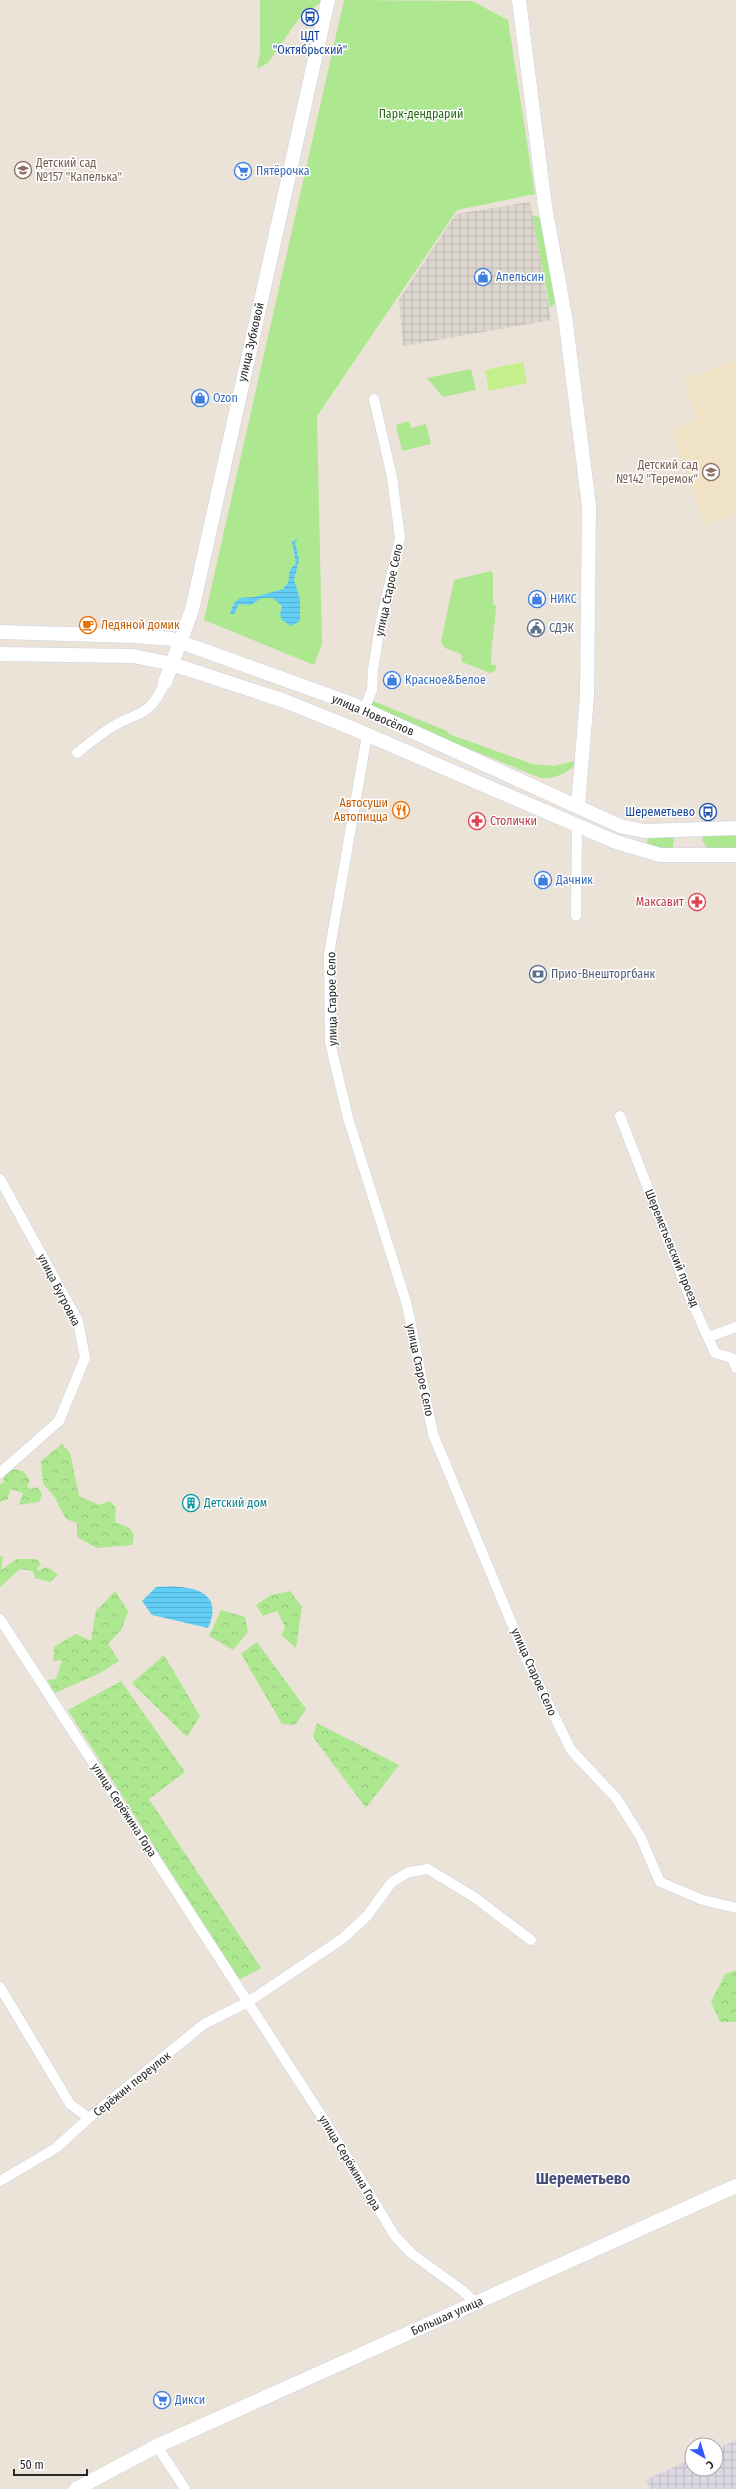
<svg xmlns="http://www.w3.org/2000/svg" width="736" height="2489" viewBox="0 0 736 2489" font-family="'Fira Sans Condensed',sans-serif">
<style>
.industrial{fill:url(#industrial-grid)}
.education{fill:#efe2c5}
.green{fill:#ade790}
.forest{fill:url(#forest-crowns)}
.pitch{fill:#c4ef8a}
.plaza{fill:url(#plaza-grid)}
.water{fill:url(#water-rules)}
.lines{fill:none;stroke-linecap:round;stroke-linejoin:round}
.street-casing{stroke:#cdd1e2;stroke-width:11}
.secondary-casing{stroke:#cdd1e2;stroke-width:15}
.street{stroke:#fff;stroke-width:10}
.secondary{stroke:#fff;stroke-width:14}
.labels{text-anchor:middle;stroke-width:3;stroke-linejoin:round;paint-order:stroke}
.transit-label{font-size:12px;fill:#164399;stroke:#fff}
.park-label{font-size:12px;fill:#256814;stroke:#fff}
.education-label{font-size:12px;fill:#785e54;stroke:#fff;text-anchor:start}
.shop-label{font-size:12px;fill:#366cbe;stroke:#fff;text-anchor:start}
.street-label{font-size:12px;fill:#282828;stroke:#fff}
.food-label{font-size:12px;fill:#c56008;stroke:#fff;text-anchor:start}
.service-label{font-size:12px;fill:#4e5e75;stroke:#fff;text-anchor:start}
.health-label{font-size:12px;fill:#be3a42;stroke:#fff;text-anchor:start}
.culture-label{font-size:12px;fill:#0d838f;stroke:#fff;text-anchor:start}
.district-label{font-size:16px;font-weight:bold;fill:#464f7b;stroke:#fff}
</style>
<defs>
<pattern id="industrial-grid" width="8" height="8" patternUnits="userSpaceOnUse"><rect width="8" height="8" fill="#dcd9e3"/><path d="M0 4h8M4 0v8" fill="none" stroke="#bdbac3"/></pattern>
<pattern id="forest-crowns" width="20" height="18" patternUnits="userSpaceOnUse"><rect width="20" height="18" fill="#ade790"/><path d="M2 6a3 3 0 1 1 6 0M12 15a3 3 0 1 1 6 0" fill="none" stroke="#95c67c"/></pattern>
<pattern id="plaza-grid" width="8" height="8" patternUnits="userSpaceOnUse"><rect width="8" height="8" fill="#dcd6cf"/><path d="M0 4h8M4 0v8" fill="none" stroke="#bdb8b2"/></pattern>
<pattern id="water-rules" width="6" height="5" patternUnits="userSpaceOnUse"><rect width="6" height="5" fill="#62cef6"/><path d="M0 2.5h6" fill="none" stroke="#55b1d3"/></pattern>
</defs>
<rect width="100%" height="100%" fill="#ece3d8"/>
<polygon class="industrial" points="736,2440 736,2489 651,2489 645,2480 692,2459 692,2469 716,2469 716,2449"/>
<polygon class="education" points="736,361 736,514 705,525 671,429 698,420 683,380"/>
<g class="green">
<polygon points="260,0 321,0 320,3 300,17 268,63 257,69 260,52"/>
<polygon points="344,0 472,1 508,20 535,194 457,210 317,416 322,644 314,665 204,620"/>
<polygon points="532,215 541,218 556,302 550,308"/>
<polygon points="471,369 476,390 443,397 427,378"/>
<polygon points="409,421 411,428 426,424 431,444 402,451 396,425"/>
<path d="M491,571L493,574V604L496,606C495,627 491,644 491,665H497L495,671L490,673L462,662L461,654L445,648L441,642L454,580Z"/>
<path d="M373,701L447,731L449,734L532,764L555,766L581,759C572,770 556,780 541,778L373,710L371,702Z"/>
<polygon points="704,834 736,834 736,848 707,848 702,840"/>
<polygon points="674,835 673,848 653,848 647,844 648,838"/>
</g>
<g class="forest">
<polygon points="62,1444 70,1453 79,1496 99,1505 110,1501 116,1508 115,1522 130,1528 134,1535 132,1545 97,1548 77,1537 77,1523 66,1519 54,1496 43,1484 41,1461"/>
<polygon points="12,1469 23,1471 30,1480 27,1487 31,1489 38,1487 42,1494 39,1502 19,1505 23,1493 10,1489 8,1499 0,1502 0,1484 3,1483 4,1476"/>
<polygon points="0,1556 3,1557 1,1570 17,1559 36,1559 41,1564 37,1568 38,1571 45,1567 51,1569 58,1575 50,1582 35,1578 33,1571 20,1569 0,1587"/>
<polygon points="115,1591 128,1611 122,1629 108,1644 119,1661 100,1673 55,1693 47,1680 56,1679 62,1660 53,1661 54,1647 76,1634 91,1641 96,1611"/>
<polygon points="290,1591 302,1607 296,1648 281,1635 285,1627 277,1611 263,1616 256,1605 271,1595"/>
<polygon points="221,1610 245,1617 248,1632 233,1650 209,1636"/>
<polygon points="257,1642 306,1709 295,1725 282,1724 241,1654"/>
<polygon points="164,1655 200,1716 187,1737 132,1683"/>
<polygon points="121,1681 185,1772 149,1799 261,1968 239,1980 68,1710"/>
<polygon points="317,1723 399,1765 366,1808 313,1737"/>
<polygon points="736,1970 736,2022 720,2022 711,2002 725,1974"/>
</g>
<polygon class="pitch" points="523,362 527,383 489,391 485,370"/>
<polygon class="plaza" points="530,202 551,320 403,346 399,300 456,214"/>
<g class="water">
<polygon points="299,537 295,542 299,560 294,580 300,599 300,621 291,626 282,620 280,615 282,606 273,598 261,598 251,605 239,604 234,614 230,614 234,603 240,598 255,597 283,589 288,583 290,570 296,563 292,542"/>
<path d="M156,1587C186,1585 226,1588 208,1628L152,1615L142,1601Z"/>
</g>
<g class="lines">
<g class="street-casing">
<g id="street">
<polyline points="364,710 372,690 373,670 380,625 400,538 392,477 374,399"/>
<polyline points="367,735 329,954 330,1042 348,1118 407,1305 433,1434 529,1665 571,1750 617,1799 640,1836 660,1882 703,1900 736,1908"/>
<path d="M77,753C87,745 97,737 107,730C135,711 150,719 165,682"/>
<polyline points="576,916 577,826"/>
<polyline points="620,1116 691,1300 715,1353 732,1358 736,1368"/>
<polyline points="0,1179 78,1321 85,1358 59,1421 0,1473"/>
<polyline points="709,1337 736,1327"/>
<polyline points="0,1619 328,2126 395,2236 411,2253 463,2291 476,2303"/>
<polyline points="0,1987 70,2104 89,2118 204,2024 248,2002 342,1939 367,1916 392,1882 409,1872 428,1869 474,1897 531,1940"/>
<polyline points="0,2181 56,2148 89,2118"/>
<polyline points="157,2446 185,2489"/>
</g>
</g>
<g class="secondary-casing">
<g id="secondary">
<polyline points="519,0 545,206 565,316 589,506 587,696 578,806"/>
<polyline points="0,632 134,636 172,639 350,703 620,826 644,831 736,828"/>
<polyline points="0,654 133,656 172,664 285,701 354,729 616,842 660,855 736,855"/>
<polyline points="165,682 192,610 328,0"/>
<polyline points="76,2489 157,2446 736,2186"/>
</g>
</g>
<use href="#street" class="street"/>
<use href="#secondary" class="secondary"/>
</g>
<defs>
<g id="bus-ring" transform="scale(0.9)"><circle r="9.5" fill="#fff" stroke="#1a4fb4" stroke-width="1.5"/><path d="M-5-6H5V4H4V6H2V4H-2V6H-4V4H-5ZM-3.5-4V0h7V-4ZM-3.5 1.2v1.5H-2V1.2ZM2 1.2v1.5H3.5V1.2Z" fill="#1a4fb4"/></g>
<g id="school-ring" transform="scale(0.9)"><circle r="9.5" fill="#fff" stroke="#8d6e63" stroke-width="1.5"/><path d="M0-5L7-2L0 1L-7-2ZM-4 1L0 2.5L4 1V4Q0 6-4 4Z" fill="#8d6e63"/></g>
<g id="supermarket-ring" transform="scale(0.9)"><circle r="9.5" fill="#fff" stroke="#3f7fe0" stroke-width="1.5"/><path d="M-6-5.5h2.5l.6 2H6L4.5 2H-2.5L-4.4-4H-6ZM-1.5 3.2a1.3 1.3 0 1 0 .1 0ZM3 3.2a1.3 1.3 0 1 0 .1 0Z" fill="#3f7fe0"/></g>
<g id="shop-ring" transform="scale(0.9)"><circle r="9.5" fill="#fff" stroke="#3f7fe0" stroke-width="1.5"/><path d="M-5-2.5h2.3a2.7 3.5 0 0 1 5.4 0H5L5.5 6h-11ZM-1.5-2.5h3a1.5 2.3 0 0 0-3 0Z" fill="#3f7fe0"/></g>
<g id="cafe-ring" transform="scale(0.9)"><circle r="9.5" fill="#fff" stroke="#e8710a" stroke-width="1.5"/><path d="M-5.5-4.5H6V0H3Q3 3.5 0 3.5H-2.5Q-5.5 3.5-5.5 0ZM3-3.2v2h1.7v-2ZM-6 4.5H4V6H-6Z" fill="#e8710a"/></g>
<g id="civic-ring" transform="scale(0.9)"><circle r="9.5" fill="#fff" stroke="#5c6f8a" stroke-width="1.5"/><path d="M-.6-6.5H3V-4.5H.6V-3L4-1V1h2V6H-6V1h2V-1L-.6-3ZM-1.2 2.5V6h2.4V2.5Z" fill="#5c6f8a"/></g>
<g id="restaurant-ring" transform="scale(0.9)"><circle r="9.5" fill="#fff" stroke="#e8710a" stroke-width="1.5"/><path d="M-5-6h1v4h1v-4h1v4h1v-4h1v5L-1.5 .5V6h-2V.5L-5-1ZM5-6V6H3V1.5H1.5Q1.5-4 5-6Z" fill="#e8710a"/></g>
<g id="pharmacy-ring" transform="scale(0.9)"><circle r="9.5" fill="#fff" stroke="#e0444e" stroke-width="1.5"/><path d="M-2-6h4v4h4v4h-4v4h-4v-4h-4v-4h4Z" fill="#e0444e"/></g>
<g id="bank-ring" transform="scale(0.9)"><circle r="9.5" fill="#fff" stroke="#5c6f8a" stroke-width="1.5"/><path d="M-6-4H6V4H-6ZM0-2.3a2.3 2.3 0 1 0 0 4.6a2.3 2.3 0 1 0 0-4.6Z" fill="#5c6f8a"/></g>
<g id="building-ring" transform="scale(0.9)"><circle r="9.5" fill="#fff" stroke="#0f9aa8" stroke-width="1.5"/><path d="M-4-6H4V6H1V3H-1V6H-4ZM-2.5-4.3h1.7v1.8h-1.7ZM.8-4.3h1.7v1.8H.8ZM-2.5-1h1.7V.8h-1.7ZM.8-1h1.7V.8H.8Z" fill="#0f9aa8"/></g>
</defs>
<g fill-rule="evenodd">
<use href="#bus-ring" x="310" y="17"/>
<use href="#school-ring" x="23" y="170"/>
<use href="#supermarket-ring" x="243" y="171"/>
<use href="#shop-ring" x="483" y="277"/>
<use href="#shop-ring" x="200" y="398"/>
<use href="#school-ring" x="711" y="472"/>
<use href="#shop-ring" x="537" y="599"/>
<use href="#cafe-ring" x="88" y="625"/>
<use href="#civic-ring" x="536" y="628"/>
<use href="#shop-ring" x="392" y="680"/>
<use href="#restaurant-ring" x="401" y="810"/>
<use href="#bus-ring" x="708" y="812"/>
<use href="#pharmacy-ring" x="477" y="821"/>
<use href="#shop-ring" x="543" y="880"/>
<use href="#pharmacy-ring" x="697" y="902"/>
<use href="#bank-ring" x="538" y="974"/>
<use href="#building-ring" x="191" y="1503"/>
<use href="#supermarket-ring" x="162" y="2400"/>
</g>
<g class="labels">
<g class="transit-label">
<text x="310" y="40">ЦДТ<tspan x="310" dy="14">"Октябрьский"</tspan></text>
<text x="695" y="816" text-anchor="end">Шереметьево</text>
</g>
<g class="park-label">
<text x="421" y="118">Парк-дендрарий</text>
</g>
<g class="education-label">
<text x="36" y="167">Детский сад<tspan x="36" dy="14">№157 "Капелька"</tspan></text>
<text x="698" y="469" text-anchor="end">Детский сад<tspan x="698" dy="14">№142 "Теремок"</tspan></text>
</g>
<g class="shop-label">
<text x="256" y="175">Пятёрочка</text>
<text x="496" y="281">Апельсин</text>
<text x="213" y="402">Ozon</text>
<text x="550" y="603">НИКС</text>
<text x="405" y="684">Красное&amp;Белое</text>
<text x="556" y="884">Дачник</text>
<text x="175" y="2404">Дикси</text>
</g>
<g class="street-label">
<text transform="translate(251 342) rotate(-77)" y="4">улица Зубковой</text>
<text transform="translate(389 590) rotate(-78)" y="4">улица Старое Село</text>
<text transform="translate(373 715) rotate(23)" y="4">улица Новосёлов</text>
<text transform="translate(332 999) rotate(-91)" y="4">улица Старое Село</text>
<text transform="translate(672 1248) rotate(68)" y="4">Шереметьевский проезд</text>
<text transform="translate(59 1290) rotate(63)" y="4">улица Бугровка</text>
<text transform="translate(420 1370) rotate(78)" y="4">улица Старое Село</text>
<text transform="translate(534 1672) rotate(66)" y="4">улица Старое Село</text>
<text transform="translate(124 1810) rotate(57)" y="4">улица Серёжина Гора</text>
<text transform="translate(132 2084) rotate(-39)" y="4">Серёжин переулок</text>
<text transform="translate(350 2163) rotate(59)" y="4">улица Серёжина Гора</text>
<text transform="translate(447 2316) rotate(-24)" y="4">Большая улица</text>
</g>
<g class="food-label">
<text x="101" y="629">Ледяной домик</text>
<text x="388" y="807" text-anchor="end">Автосуши<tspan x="388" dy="14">Автопицца</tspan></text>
</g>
<g class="service-label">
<text x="549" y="632">СДЭК</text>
<text x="551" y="978">Прио-Внешторгбанк</text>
</g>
<g class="health-label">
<text x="490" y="825">Столички</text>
<text x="684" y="906" text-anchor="end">Максавит</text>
</g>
<g class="culture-label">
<text x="204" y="1507">Детский дом</text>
</g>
<g class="district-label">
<text x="583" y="2184">Шереметьево</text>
</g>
</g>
<g transform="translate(704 2457) rotate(142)"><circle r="19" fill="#ffffff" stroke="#a9a9a9"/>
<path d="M0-3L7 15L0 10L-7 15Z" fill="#3157ff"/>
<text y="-6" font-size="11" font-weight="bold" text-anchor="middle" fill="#282828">С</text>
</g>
<path d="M14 2469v6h73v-6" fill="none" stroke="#282828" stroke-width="2"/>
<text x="20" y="2469" font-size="12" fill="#282828" stroke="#ffffff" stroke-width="3" paint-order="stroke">50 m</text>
</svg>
